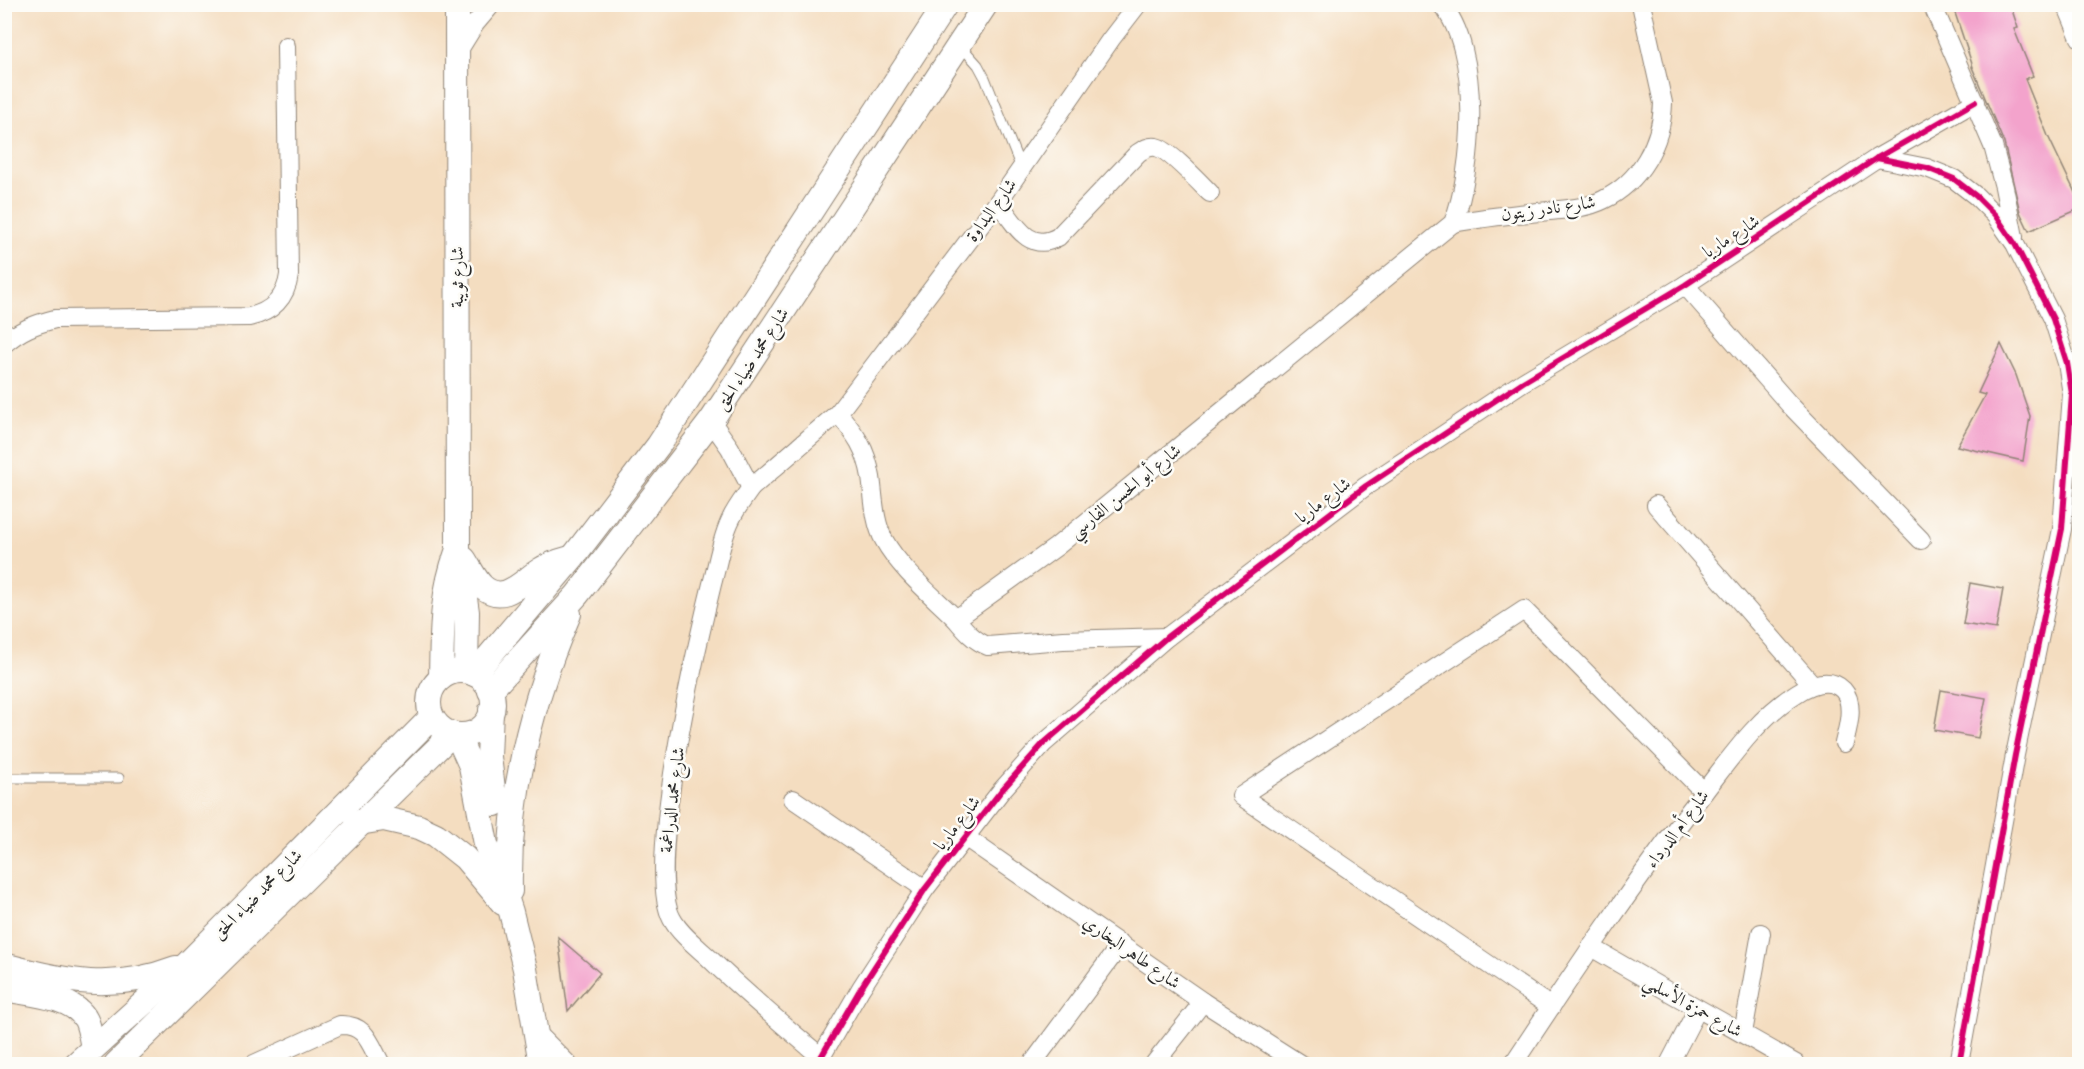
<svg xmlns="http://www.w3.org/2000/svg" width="2084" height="1069" viewBox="0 0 2084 1069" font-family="'IM FELL DW Pica',Amiri,serif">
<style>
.building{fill:#f3a3cc}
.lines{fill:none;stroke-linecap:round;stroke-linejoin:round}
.lane-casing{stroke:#908476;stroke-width:11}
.street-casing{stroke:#908476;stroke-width:20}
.secondary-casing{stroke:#908476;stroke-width:26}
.lane{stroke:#fff;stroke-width:9}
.street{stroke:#fff;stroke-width:18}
.secondary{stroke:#fff;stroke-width:24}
.cycleway-casing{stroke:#fdfcf7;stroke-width:10}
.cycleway{stroke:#d6006c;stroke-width:6}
.labels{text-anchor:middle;stroke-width:5;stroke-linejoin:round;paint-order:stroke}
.street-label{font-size:18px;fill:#2b2b2b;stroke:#fdfcf7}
</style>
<rect width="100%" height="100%" fill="#fdfcf7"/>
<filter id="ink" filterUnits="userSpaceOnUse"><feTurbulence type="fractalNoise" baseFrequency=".0167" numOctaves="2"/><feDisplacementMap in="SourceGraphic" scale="12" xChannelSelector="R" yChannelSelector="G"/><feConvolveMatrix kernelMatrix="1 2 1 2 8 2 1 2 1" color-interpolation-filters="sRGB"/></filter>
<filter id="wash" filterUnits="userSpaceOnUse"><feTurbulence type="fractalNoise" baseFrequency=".008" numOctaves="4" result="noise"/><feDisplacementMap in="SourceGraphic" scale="24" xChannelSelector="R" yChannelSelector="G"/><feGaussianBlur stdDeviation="1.35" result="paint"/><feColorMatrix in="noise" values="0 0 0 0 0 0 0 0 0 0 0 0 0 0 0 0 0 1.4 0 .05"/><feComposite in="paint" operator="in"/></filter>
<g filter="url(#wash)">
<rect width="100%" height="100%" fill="#f4ddc0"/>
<g id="blocks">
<g class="building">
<polygon points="1952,4 2010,4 2018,28 2014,29 2033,76 2025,79 2048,136 2079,201 2079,209 2029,231 2020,212 2004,143 1972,67 1973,67"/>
<polygon points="2001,344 2016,375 2030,416 2023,461 1957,446 1985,395 1978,393"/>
<polygon points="1970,583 2003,589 1996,629 1963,624"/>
<polygon points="1941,690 1986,698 1978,738 1934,730"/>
<polygon points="558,937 600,973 568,1011"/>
</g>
</g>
</g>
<g filter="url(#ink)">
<use href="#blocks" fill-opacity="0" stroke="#908476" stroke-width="1.5"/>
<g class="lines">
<g class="lane-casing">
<g id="lane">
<polyline points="961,46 978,65 985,78 1021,168"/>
<polyline points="4,326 16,334"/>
<polyline points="4,778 119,778"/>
</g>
</g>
<g class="street-casing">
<g id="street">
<polyline points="1932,4 1993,146 2004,187 2014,237"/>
<polyline points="2066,4 2080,38"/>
<polyline points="457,53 475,24 492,4"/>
<polyline points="1877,158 1927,168 1954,179 1976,196 1995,215 2015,244 2053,319 2067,363 2072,394 2062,529 2015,755 1959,1064"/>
<path d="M998,202C1014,222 1028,254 1058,237L1138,153C1144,149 1149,146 1156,147C1168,149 1200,183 1210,193"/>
<path d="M1453,223C1485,217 1517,214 1549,211C1567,209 1587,208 1603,200C1640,182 1662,143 1663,103L1641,4"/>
<polyline points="1685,285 1789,404 1921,540"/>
<path d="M4,344C20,330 35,324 55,319L249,317C272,312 286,298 289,275L286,46"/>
<polyline points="838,413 998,202 1111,39 1138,4"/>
<path d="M711,421L730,448L751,488L838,413C856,435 866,448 871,477C874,498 874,522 884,540C900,569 933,596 956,619L1056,547L1453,223C1474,170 1482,50 1441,4"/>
<path d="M751,488C744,498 736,508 731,519C721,539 718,563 712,584C697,645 644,869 672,919C680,934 696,946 709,958C745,993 783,1025 821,1057"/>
<polyline points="1656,505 1812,684"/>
<path d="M956,619C965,630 974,641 988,646L1063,640L1167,637"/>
<polyline points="793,799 925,889"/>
<polyline points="965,837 1203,1002 1300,1064"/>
<path d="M1591,947C1659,987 1728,1025 1796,1064"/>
<polyline points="1551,1007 1241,796 1524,610 1704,792"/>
<polyline points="537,1033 568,1064"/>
<polyline points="1743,1033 1761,933"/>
<path d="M254,1064L340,1025C366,1024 370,1044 381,1064"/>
<polyline points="817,1064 861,988 925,889 1001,791 1043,744 1167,637 1366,486 1523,382 1685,285 1877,158 1975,102"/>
<polyline points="1032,1064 1121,944"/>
<polyline points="1154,1064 1203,1002"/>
<path d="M1513,1064C1573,973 1634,882 1701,796C1729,760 1758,717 1797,693C1811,684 1830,677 1843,690C1855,703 1848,728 1844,743"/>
<polyline points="1669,1064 1697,1010"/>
</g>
</g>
<g class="secondary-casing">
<g id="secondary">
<polyline points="457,4 458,549 467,612 466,671"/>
<path d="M464,559C470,568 475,579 482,586C504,606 522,581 540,570C549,564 559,561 570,558"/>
<circle cx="461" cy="703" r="32"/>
<polyline points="474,674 573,557 658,446 946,4"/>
<path d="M441,678C442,631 441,596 457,552"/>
<polyline points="490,691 577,595 711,421 986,4"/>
<polyline points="491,710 489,757 495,804"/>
<polyline points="457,735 471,766 486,844 493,864 498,872 511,912 525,969 541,1064"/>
<polyline points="358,822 359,823 384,819 419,827 436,835 465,858 503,903"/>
<path d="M510,891C508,795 531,702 569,614"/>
<path d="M4,965C67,982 113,992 176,968"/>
<path d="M4,989C29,994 74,996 86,1020C90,1028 91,1039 93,1048"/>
<polyline points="76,1064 187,964 432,717"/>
<polyline points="116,1064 452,734"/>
</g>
</g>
<use href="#lane" class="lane"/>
<use href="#street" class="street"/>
<use href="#secondary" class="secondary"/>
<g class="cycleway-casing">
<g id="cycleway">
<polyline points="1877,158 1927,168 1954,179 1976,196 1995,215 2015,244 2053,319 2067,363 2072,394 2062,529 2015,755 1959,1064"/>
<polyline points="817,1064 861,988 925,889 1001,791 1043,744 1167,637 1366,486 1523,382 1685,285 1877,158 1975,102"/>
</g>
</g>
<use href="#cycleway" class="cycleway"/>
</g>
</g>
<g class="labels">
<g class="street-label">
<text transform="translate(1548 208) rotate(-8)" y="6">شارع نادر زيتون</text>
<text transform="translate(991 210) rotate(-54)" y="6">شارع البداوة</text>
<text transform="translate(1731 236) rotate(-33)" y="6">شارع ماريا</text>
<text transform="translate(457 277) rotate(-90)" y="6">شارع ثويبة</text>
<text transform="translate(752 359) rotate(-57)" y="6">شارع محمد ضياء الحق</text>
<text transform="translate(1125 491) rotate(-39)" y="6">شارع أبو الحسن الفارسي</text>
<text transform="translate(1323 500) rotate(-37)" y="6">شارع ماريا</text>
<text transform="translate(672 800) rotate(-83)" y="6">شارع محمد الدراغمة</text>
<text transform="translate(957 823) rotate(-52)" y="6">شارع ماريا</text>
<text transform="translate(1677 829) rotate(-53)" y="6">شارع أم الدرداء</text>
<text transform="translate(257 894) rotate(-45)" y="6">شارع محمد ضياء الحق</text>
<text transform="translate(1132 952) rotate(35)" y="6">شارع طاهر البخاري</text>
<text transform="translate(1693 1006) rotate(29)" y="6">شارع حمزة الأسلمي</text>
</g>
</g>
<rect width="2084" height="1069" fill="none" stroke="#fdfcf7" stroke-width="24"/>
</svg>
